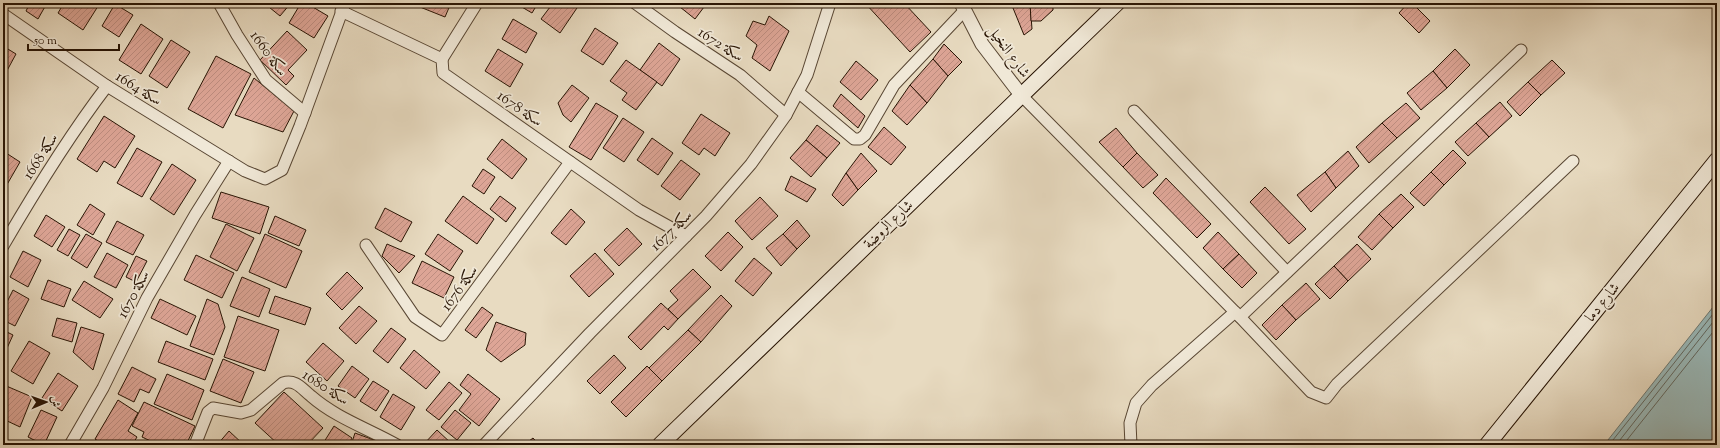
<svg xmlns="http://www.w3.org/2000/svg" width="1720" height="448" viewBox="0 0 1720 448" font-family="'Sorts Mill Goudy',Amiri,serif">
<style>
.water{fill:#99b9ba;stroke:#6c7771}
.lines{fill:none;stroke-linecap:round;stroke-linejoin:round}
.shore{stroke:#60665f;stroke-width:1}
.building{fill:url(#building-hatch);stroke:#281404}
.minor-casing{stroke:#584633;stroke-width:13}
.tertiary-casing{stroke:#584633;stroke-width:15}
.secondary-casing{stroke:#281404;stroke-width:17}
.minor{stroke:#f0e8d7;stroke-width:11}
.tertiary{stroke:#f0e8d7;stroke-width:13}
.secondary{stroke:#f0e8d7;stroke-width:15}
.labels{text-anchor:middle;stroke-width:3.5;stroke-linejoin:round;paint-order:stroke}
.street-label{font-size:15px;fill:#281404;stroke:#f0e8d7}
</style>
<defs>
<pattern id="building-hatch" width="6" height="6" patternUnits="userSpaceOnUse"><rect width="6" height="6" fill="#dda596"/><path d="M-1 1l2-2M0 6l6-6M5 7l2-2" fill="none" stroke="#be8d80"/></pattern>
</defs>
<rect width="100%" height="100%" fill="#e8dbc1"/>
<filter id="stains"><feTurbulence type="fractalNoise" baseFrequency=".005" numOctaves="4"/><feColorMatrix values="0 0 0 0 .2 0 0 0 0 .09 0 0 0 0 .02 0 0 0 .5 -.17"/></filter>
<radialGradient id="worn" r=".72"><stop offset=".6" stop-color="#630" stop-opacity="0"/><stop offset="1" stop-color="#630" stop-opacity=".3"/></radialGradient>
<polygon class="water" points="1717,302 1717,445 1604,445"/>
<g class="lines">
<g class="shore">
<polyline points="1609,445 1717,309"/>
<polyline points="1616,445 1717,317"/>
<polyline points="1623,445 1717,327"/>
</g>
</g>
<g class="building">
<polygon points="30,3 47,3 38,19 26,11"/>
<polygon points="64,3 100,3 83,30 58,13"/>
<polygon points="264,3 291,3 280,16"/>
<polygon points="301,3 306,3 328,16 314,38 289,23"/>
<polygon points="422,3 451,3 445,17 420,7"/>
<polygon points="515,3 538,3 532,13"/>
<polygon points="553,3 575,3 579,5 560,33 541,19"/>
<polygon points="675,3 707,3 695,19"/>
<polygon points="865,3 904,3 931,32 910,52"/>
<polygon points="1017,3 1030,3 1032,29 1024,35 1013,8"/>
<polygon points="1030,3 1053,3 1053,10 1041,21 1031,21"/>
<polygon points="1408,3 1412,3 1430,21 1419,33 1399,13"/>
<polygon points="115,4 133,15 119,37 102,26"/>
<polygon points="769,16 789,31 770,71 752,58 757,45 746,36 753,21 765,25"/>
<polygon points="513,19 537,33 526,53 502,39"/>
<polygon points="141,24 163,39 141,74 119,60"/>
<polygon points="595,28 618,43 603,65 581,51"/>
<polygon points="287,31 307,50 288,70 294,76 286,85 260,60"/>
<polygon points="171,40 190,52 167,88 149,76"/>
<polygon points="659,43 680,59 662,86 640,70"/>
<polygon points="944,44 962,62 948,76 933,59"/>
<polygon points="3,46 16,54 3,78"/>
<polygon points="498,49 523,64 510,87 485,71"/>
<polygon points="1455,49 1470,65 1447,88 1433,71"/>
<polygon points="216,56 251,74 223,128 188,109"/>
<polygon points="933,59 948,76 927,103 910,85"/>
<polygon points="626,60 657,82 636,110 622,100 627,93 610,81"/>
<polygon points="1552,60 1565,73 1541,95 1528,82"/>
<polygon points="856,61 878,80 861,100 840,82"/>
<polygon points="1433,71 1447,88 1421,110 1407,93"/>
<polygon points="254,78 294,111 283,132 235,115"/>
<polygon points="1528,82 1541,95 1520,116 1507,102"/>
<polygon points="572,85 589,98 571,122 563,115 558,103"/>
<polygon points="910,85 927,103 907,125 892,111"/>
<polygon points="841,94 865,116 858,128 833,106"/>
<polygon points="1500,102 1512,116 1489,137 1476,123"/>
<polygon points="596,103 618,116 591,160 569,147"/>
<polygon points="1406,103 1420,118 1397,138 1382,123"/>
<polygon points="701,114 730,133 715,156 704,148 699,155 682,143"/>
<polygon points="104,116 135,136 115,168 104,161 97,172 77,159"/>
<polygon points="623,118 644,132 624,162 603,148"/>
<polygon points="1382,123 1397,138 1369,163 1356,147"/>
<polygon points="1476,123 1489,137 1468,156 1455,142"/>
<polygon points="817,125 840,143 827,158 806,140"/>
<polygon points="884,127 906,147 891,165 868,147"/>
<polygon points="1116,128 1137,153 1123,167 1099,142"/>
<polygon points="652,138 673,153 658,175 637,160"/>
<polygon points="502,139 527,159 512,179 487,159"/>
<polygon points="806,140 827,158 811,177 790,158"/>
<polygon points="137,148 162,162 142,197 117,183"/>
<polygon points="1453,150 1466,163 1444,185 1431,172"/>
<polygon points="3,151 20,162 5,188 3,187"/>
<polygon points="1348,151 1359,166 1336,188 1325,172"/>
<polygon points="861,153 877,171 858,190 846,173"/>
<polygon points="1137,153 1158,175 1143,188 1123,167"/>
<polygon points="681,160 700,174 680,200 661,186"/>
<polygon points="172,164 196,180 174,215 150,199"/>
<polygon points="483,169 495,177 484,194 472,186"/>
<polygon points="1325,172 1336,188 1311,212 1297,195"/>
<polygon points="1431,172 1444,185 1424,206 1410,193"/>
<polygon points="846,173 858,190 843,206 832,195"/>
<polygon points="791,176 816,189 807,202 785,190"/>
<polygon points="1166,178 1211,224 1197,238 1153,193"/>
<polygon points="1265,187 1306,229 1289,244 1250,202"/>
<polygon points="221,192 269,207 260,234 212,218"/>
<polygon points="1401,194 1414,207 1393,228 1379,214"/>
<polygon points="463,196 494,219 477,244 445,221"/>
<polygon points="500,196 516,208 506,222 490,209"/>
<polygon points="760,197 778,216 752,240 735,221"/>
<polygon points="90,204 105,214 93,235 77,225"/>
<polygon points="385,208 412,222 401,242 375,228"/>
<polygon points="571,209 585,222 566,245 551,233"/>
<polygon points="1379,214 1393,228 1372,250 1358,237"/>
<polygon points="46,215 65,227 52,247 34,236"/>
<polygon points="275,216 306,230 299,246 268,233"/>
<polygon points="797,220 810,236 797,249 783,234"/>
<polygon points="117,221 144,235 133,255 106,242"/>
<polygon points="226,224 254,238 237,271 210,257"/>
<polygon points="627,228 642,244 619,266 604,250"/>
<polygon points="69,229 80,235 68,256 57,250"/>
<polygon points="728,232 743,247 721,271 705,256"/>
<polygon points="1218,232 1239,254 1223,269 1203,248"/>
<polygon points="86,234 102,243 87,268 71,258"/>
<polygon points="265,234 302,251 286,288 249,272"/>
<polygon points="438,234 463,251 450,271 425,254"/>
<polygon points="783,234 797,249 781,266 766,248"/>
<polygon points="387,244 415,256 399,273 382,256"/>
<polygon points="1357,244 1371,259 1348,281 1334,266"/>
<polygon points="23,251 41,260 28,287 10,277"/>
<polygon points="107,253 128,265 116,288 94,277"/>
<polygon points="595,253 614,274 589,297 570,276"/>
<polygon points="1239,254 1257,273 1242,288 1223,269"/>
<polygon points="196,255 234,273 222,298 184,280"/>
<polygon points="136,256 147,261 136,282 126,277"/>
<polygon points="754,258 772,273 753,296 735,281"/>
<polygon points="422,261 454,277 444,298 412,283"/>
<polygon points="1334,266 1348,281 1330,299 1315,284"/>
<polygon points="693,269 711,287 678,319 668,309 678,300 670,291"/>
<polygon points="347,272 363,288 342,310 326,294"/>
<polygon points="242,277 270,289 259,317 230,306"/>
<polygon points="48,280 71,289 64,307 41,299"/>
<polygon points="84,281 113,299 100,318 72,300"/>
<polygon points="1306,283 1320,299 1296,320 1282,305"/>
<polygon points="13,290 29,299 15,326 3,320 3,310"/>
<polygon points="721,295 732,306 701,342 688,330"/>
<polygon points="275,296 311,308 305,325 269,313"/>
<polygon points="160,299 196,316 187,335 151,318"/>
<polygon points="207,299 218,304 225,327 214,355 190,346"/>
<polygon points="661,303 678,319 668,330 664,326 641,350 628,337"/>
<polygon points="1282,305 1296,320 1276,340 1262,325"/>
<polygon points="359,306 377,321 356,344 339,328"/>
<polygon points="482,307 493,315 476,338 465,330"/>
<polygon points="238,316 279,330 265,371 224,357"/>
<polygon points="57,318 77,323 72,342 52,336"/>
<polygon points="496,322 526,333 525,345 501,362 486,350"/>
<polygon points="81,327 104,334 93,370 73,352"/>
<polygon points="391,328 406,339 388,363 373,351"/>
<polygon points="3,330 13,335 3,357"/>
<polygon points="688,330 701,342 662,381 649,368"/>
<polygon points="29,341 50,353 33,384 11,371"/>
<polygon points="166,341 213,359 205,380 158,362"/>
<polygon points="323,343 344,361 327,381 306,362"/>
<polygon points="414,350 440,372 426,389 400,368"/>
<polygon points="614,355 626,368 600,394 587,381"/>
<polygon points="223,359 254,372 241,403 210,391"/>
<polygon points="352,366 369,379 355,398 338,386"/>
<polygon points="647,366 662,381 626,417 611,402"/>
<polygon points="132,367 156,379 149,393 140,389 134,402 118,394"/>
<polygon points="58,373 78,386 62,411 42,398"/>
<polygon points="167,374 204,390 192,420 154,404"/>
<polygon points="468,374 500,399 479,426 459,410 471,394 460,385"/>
<polygon points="373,381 389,391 376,411 360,401"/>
<polygon points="449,382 462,393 439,420 426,410"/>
<polygon points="4,385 32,397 20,427 3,419"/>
<polygon points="284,392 323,428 307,445 279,445 255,423"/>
<polygon points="393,394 415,407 401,430 380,417"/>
<polygon points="118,400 138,413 128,431 137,437 132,445 104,445 95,439"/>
<polygon points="144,402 195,426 186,445 173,440 169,445 159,445 142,437 144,432 132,426"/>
<polygon points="41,410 57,417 44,445 28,437"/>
<polygon points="455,410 471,423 457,440 441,427"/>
<polygon points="334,426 352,438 348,445 322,445"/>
<polygon points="437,430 453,445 423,445"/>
<polygon points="229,431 244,445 217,445"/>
<polygon points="355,433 382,443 382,445 351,445"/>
<polygon points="533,438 539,445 524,445"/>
</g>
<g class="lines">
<g class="minor-casing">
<g id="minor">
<polyline points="219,3 237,35 266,80 305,113"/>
<polyline points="635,3 675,32 740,75 786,115"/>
<polyline points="341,11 442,59 443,73 639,210 686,236"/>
<polyline points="3,14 107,86 245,171 265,179 282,170 300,126 345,3"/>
<polyline points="442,59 477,3"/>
<polyline points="798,92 854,139 860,139 865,135 894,85 964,11"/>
<polyline points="1021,95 1240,317 1521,50"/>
<polyline points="1134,111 1287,272"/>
<polyline points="366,245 415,317 442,335 570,162"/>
<path d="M3,246C35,191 68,137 107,86"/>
<polyline points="1240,317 1311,392 1326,398 1337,384 1573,161"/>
<polyline points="70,445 103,388 147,298 195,215 229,161"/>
<path d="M195,445L208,412L213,408L241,413L251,410L283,383C296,379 302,389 311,396C336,418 369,429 397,445"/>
<polyline points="484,445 590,333 706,216 751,164 786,115 807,75 830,3"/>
<polyline points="1131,445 1130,423 1136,403 1152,385 1235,312"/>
</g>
</g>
<g class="tertiary-casing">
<polyline id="tertiary" points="961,3 982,44 1021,95"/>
</g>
<g class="secondary-casing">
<g id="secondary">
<polyline points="660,445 1117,3"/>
<polyline points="1487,445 1717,160"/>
</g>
</g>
<use href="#minor" class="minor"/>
<use href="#tertiary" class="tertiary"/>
<use href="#secondary" class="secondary"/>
</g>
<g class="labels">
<g class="street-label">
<text transform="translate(721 44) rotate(33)" y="5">سكة 1672</text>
<text transform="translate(1009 51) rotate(54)" y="5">شارع النخيل</text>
<text transform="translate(269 53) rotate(54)" y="5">سكة 1660</text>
<text transform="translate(139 88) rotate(32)" y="5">سكة 1664</text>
<text transform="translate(520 108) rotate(35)" y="5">سكة 1678</text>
<text transform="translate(40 156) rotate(-57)" y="5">سكة 1668</text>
<text transform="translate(888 224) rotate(-44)" y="5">شارع الروضة</text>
<text transform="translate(671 230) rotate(-44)" y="5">سكة 1677</text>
<text transform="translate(459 288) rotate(-54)" y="5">سكة 1676</text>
<text transform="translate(133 294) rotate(-62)" y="5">سكة 1670</text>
<text transform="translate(1602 302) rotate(-51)" y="5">شارع دما</text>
<text transform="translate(326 387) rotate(33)" y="5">سكة 1680</text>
</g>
</g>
<rect width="1720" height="448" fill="none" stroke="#e8dbc1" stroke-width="16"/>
<rect x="4" y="4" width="1712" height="440" fill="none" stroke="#281404" stroke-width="2"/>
<rect x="8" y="8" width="1704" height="432" fill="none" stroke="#281404"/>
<g transform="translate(46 402) rotate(88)" stroke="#f0e8d7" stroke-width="3" paint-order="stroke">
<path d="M0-3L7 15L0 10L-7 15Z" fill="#281404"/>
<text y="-6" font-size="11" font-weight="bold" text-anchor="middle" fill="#281404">ش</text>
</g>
<path d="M28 44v6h91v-6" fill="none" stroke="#281404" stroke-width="2"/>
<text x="34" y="44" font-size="12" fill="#281404" stroke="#f0e8d7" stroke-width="3" paint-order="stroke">50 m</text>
<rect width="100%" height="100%" filter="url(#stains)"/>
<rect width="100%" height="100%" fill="url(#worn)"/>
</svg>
